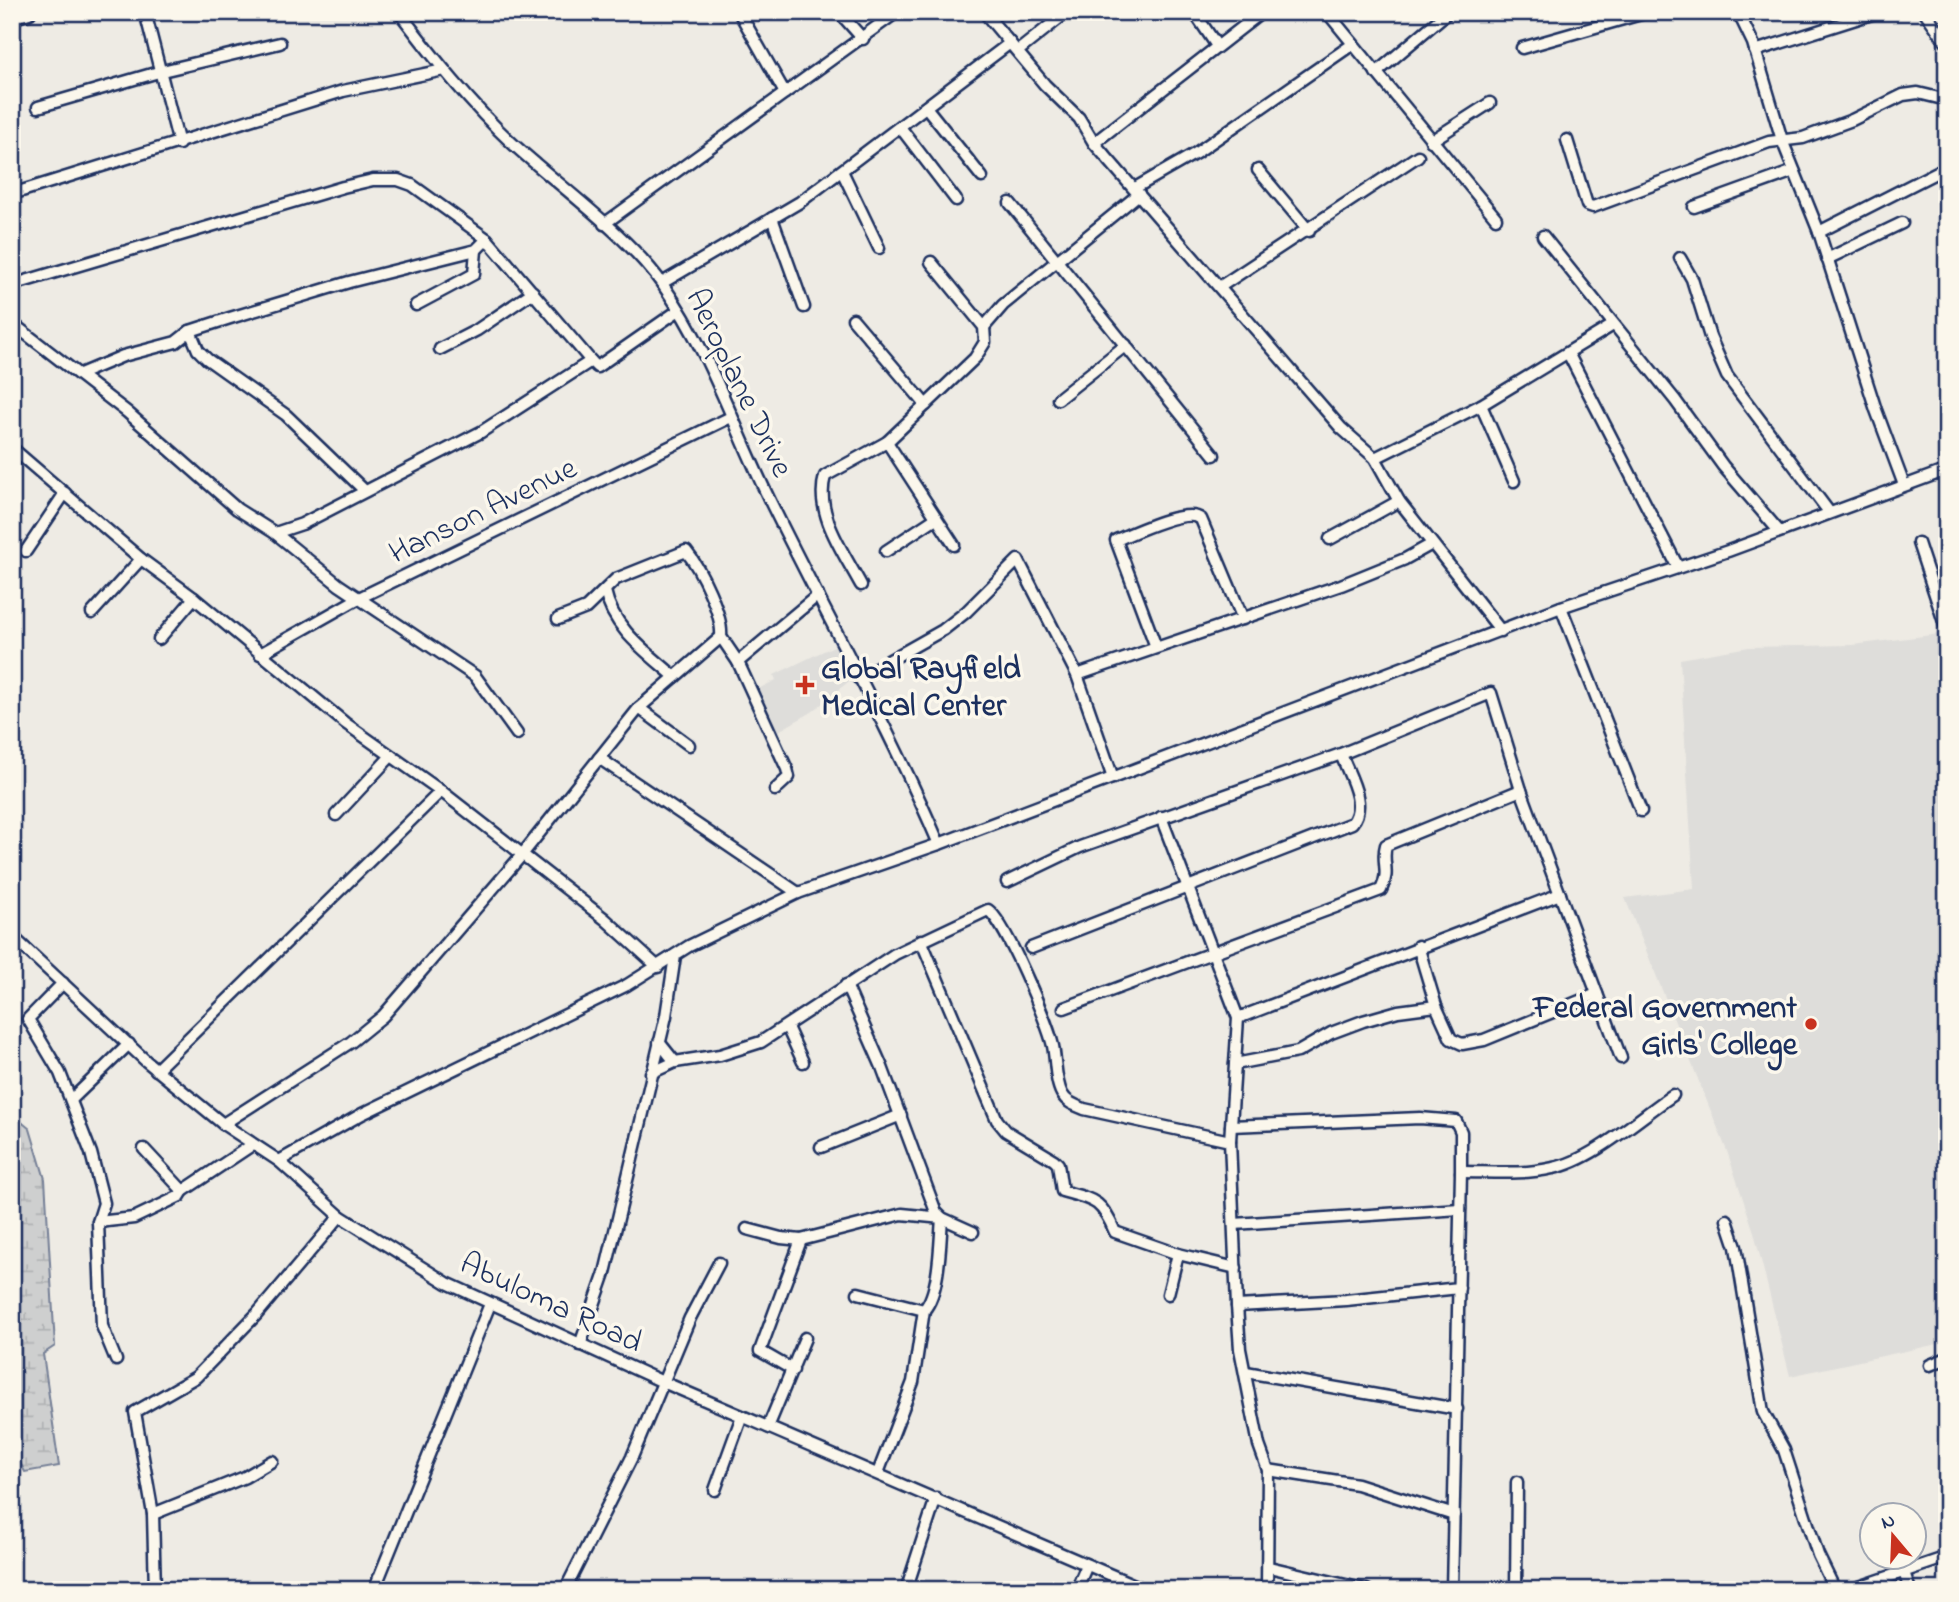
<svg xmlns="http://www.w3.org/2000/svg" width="1959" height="1602" viewBox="0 0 1959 1602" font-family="'Indie Flower',sans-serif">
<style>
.built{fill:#deddda}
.wetland{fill:url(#wetland-marsh);stroke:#747f96;stroke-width:2}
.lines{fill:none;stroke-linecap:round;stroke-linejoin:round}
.minor-casing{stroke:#1b2f5e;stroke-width:15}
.major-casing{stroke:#1b2f5e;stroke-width:18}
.minor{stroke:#fbf7ec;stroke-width:10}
.major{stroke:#fbf7ec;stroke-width:12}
.poi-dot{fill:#c8321e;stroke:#fbf7ec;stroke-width:2.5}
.labels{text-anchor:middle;stroke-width:7;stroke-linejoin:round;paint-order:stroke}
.street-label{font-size:32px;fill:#1b2f5e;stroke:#fbf7ec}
.poi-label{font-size:32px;font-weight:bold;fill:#1b2f5e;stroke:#fbf7ec;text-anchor:start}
</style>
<defs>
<pattern id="wetland-marsh" width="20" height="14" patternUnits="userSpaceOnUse" patternTransform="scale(1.75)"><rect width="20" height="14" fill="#cecfcf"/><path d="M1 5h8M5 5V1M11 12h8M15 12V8" fill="none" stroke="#b0b2b4"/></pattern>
</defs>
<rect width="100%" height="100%" fill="#eeebe4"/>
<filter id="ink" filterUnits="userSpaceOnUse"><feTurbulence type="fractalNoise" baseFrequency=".0143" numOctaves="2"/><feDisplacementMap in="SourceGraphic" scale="14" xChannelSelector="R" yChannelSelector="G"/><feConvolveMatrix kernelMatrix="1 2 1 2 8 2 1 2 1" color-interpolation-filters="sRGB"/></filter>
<g filter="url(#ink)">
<g class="built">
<polygon points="1947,633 1947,1342 1790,1376 1754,1232 1727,1151 1625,898 1694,889 1680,659 1749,647 1853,645"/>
<polygon points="836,645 854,677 812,712 777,732 756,690 776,680 774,675"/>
</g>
<polygon class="wetland" points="12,1114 30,1129 45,1179 55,1346 43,1354 59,1466 25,1472 12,1448"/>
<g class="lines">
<g class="minor-casing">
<g id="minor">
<polyline points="145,12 179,144"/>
<path d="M399,12C434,58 470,104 513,144C558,185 629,236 663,285C711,353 736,433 773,507C828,619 890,729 939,844"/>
<polyline points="739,12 785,93 897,12"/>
<polyline points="839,12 863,39"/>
<polyline points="984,12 1045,85 1079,118 1094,143 1341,428 1375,458 1399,501 1501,631"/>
<polyline points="1194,12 1217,46"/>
<polyline points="1327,12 1496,218"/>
<polyline points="1738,12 1753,43 1782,140 1819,232 1876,410 1904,485"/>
<polyline points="1925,12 1947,43"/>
<polyline points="1522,48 1648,12"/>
<polyline points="1018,51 1067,12"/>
<polyline points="1755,51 1878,12"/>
<polyline points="1376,73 1448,12"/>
<polyline points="38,107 162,71 280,43"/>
<polyline points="926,107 982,177"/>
<polyline points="900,127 956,200"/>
<polyline points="1567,140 1587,205 1593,207 1769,142 1803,138 1852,120 1903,95 1918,93 1947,100"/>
<polyline points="1431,141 1490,103"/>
<polyline points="1094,143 1262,12"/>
<polyline points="1258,170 1309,231"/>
<polyline points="842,171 879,248"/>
<polyline points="1135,188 1196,153 1353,44"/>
<polyline points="12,194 343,91 444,70"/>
<polyline points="1010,203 1214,455"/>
<polyline points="1694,207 1794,171"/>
<polyline points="772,218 804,307"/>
<polyline points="604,224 785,93"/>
<polyline points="1819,232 1947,167"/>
<polyline points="1543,236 1675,400 1723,466 1778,530"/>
<polyline points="1680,258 1692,279 1710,337 1727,376 1829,512"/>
<polyline points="1827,259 1902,223"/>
<polyline points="662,283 800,202 1010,43"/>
<polyline points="12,285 343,187 373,180 398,180 412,185 487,239 591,361"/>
<polyline points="1221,286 1418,156"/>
<polyline points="416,305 474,274 476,250"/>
<polyline points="853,319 926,405"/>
<polyline points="12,323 127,412 237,509 275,533 339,585 475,676 517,734"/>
<polyline points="984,327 1003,305 1139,194"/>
<polyline points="190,331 198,350 207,359 286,415 365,491"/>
<polyline points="440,349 477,330 533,292"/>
<polyline points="1568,353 1678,567"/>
<polyline points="80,374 123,356 176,342 190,331 230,318 349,282 476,250 487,239"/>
<polyline points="1058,399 1126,345"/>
<polyline points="1481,405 1514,481"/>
<polyline points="887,442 954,545"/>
<polyline points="12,448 141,559 194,598 345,723 441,791 605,919 658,967"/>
<polyline points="1375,458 1481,405 1613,325"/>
<polyline points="275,533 302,524 481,432 591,361 597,367 679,310"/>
<polyline points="1330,539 1399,501"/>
<polyline points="1918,543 1945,625"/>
<polyline points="26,551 65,493"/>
<polyline points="886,551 936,518"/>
<path d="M861,585C844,553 814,513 825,476L887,442L975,358L985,342L984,327L931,262"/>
<path d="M605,591C613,629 647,652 675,677"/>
<polyline points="1561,607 1641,811"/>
<polyline points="92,613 141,559"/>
<path d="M558,619L586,608L616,579L686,551C700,568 723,614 721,637L738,662L787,769L789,777L775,790"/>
<polyline points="159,639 194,598"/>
<path d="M1156,647L1116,540C1133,533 1187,507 1201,519L1243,619"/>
<polyline points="260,654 359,598 731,417"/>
<polyline points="738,662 818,595"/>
<polyline points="1077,675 1341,585 1405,559 1432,544"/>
<polyline points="858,678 943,630 966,612 1018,560 1077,675 1113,778"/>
<polyline points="639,708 689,745"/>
<polyline points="599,758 798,893"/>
<polyline points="336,815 391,756"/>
<polyline points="1161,817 1238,1018 1230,1141 1237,1306 1240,1349 1259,1445 1268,1470 1267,1590"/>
<polyline points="1007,882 1080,847 1341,754 1491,693 1521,790 1621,1058"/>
<polyline points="12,936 146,1061 223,1124 279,1161 340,1216 447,1283 663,1382 1146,1590"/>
<path d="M921,940L997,1120L1006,1131L1054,1160L1058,1164L1062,1191C1094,1200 1101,1199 1115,1232L1178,1254"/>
<polyline points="1418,946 1436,1006 1451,1039 1462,1044 1484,1040 1597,994"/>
<path d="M1031,948L1352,823C1368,804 1348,774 1341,754"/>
<polyline points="63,983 28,1019 60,1073 91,1153 104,1203 98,1222 102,1326 116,1360"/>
<path d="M846,985L882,1067L936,1212L942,1218C940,1242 940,1292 924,1310L913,1382L878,1473"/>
<path d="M1064,1008L1381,890C1391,871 1381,862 1386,845L1521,790"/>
<polyline points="1238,1018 1560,894"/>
<polyline points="787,1027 803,1062"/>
<polyline points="659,1042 675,1062"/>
<polyline points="1235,1064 1298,1052 1331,1033 1363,1021 1398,1011 1436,1006"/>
<polyline points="156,1070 441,791"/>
<path d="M651,1073L675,1062L720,1055L761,1042L895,954L988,910C1005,921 1048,1023 1053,1046C1056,1061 1055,1081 1062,1094C1067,1103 1075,1105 1084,1109L1230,1141"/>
<polyline points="71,1100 129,1044"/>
<polyline points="223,1124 351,1042 383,1016 521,856 639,708 721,637"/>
<polyline points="1231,1126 1420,1118 1456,1121 1461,1132 1461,1172 1452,1590"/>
<polyline points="821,1147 901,1115"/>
<polyline points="144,1149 183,1191 252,1145"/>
<polyline points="279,1161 362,1114 627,985 689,946 798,893 939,844 1561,607 1728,551 1947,470"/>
<path d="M1461,1172C1492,1172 1523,1175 1553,1168C1592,1161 1640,1117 1673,1095"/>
<polyline points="1727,1220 1736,1247 1763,1412 1784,1450 1818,1555 1835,1590"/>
<polyline points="98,1222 134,1218 180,1196 183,1191"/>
<polyline points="1234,1224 1460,1209"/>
<polyline points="747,1229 781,1238 801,1240 902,1214 942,1218 973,1232"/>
<polyline points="858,1293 924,1310"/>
<polyline points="1168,1294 1178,1254 1236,1268"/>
<polyline points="1237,1306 1346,1300 1459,1288"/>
<polyline points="580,1345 605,1273 666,1016 675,956"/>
<polyline points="1930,1365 1947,1358"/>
<polyline points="793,1370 760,1351 801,1240"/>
<polyline points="1246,1372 1457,1409"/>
<polyline points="768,1427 805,1338"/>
<polyline points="1268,1470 1357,1484 1454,1515"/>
<polyline points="715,1490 742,1416"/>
<polyline points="153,1514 245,1477 272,1461"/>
<polyline points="1269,1567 1367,1590"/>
<polyline points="1904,1572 1910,1590"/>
<polyline points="155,1590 153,1514 135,1412 196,1377 257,1314 340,1216"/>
<polyline points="374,1590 490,1304"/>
<polyline points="565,1590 632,1457 690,1318 719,1263"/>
<polyline points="906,1590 936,1498"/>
<polyline points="1076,1590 1087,1565"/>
<polyline points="1516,1590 1517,1482"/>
<polyline points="1850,1590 1947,1557"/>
</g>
</g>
<g class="major-casing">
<polyline id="major" points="12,17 29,12"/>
</g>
<use href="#minor" class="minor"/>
<use href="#major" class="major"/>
</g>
</g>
<g class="poi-dot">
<path d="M801.5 674.5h7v7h7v7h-7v7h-7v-7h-7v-7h7z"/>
<circle cx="1811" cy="1024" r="7"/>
</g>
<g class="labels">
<g class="street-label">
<text transform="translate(741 382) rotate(64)" y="11">Aeroplane Drive</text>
<text transform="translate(482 509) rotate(-26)" y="11">Hanson Avenue</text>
<text transform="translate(552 1301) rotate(25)" y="11">Abuloma Road</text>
</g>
<g class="poi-label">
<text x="821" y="678">Global Rayfield<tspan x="821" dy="37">Medical Center</tspan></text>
<text x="1797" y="1017" text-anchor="end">Federal Government<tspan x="1797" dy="37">Girls' College</tspan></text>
</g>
</g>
<rect width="1959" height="1602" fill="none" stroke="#fbf7ec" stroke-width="42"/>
<rect x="21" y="21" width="1917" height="1560" fill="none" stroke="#1b2f5e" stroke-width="2.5" filter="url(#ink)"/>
<g transform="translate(1893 1536) rotate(341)"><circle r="33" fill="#fbf7ec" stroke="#a1a7b3" stroke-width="2"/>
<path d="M0-5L12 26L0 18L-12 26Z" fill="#c8321e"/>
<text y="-10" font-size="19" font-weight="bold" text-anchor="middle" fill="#1b2f5e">N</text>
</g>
</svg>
